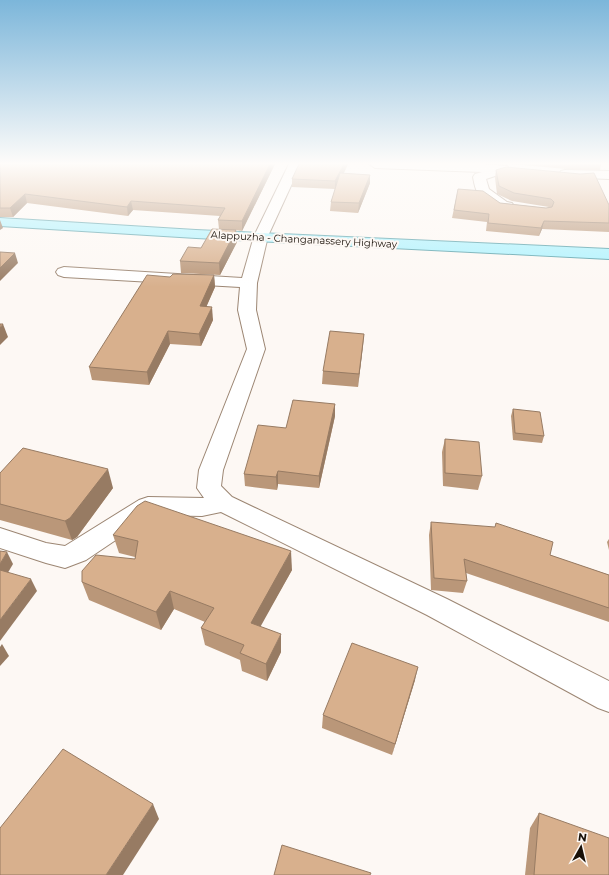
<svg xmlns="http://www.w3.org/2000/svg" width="609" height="875" viewBox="0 0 609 875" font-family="Montserrat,sans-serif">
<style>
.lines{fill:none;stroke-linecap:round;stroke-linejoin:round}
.minor-casing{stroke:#9c8673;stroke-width:2}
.major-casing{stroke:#549ea8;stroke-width:2}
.minor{fill:#fff;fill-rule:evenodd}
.major{fill:#acf2fe;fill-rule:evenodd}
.wall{fill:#ba9779}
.shaded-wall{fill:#977b63}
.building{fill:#d8b08d;stroke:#977b63}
.labels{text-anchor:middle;stroke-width:4;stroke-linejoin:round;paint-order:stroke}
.far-street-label{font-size:10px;fill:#181008;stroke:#fdf8f4}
</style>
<rect width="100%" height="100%" fill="#fdf8f4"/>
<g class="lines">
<g class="minor-casing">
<g id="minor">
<polygon points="289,164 301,164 268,236 257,283 256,310 265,349 223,470 221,486 232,497 447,599 609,681 609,712 598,708 427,615 221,512 202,516 153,515 86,560 65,568 46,563 0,548 0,528 46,543 65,546 139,500 148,497 204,498 197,488 199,470 247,349 238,310 240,287 64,277 58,275 56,272 58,269 64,267 242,278 254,236"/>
<path d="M369,164H482L507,166L509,169L507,172L486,179L489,189L507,202L512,203L514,206L512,209C501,212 484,202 478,193C475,189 474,182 473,177L475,174L482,172L375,168Z"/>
<polygon points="565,170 609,171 609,179 561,177 559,174 561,171"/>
</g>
</g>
<g class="major-casing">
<polygon id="major" points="0,218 196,230 609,249 609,259 196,238 0,226"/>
</g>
<use href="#minor" class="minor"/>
<use href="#major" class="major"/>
</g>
<g class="wall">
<polygon points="0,164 275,164 242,231 236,230 237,242 220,275 181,273 180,261 201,248 219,229 218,220 220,216 133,210 128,216 27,203 13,217 0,217"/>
<polygon points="299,164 348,164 344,173 370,175 370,183 358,213 330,211 331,202 335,189 292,187 292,179"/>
<polygon points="511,164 601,164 600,170 578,170"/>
<polygon points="496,170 609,205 609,232 542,229 539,236 486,231 487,222 452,218 458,189 500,203 546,208 550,207 549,207 512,201 497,194 495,178"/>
<polygon points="214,275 215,287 206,307 213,320 201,346 170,344 149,385 92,380 89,367 170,277"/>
<polygon points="364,334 358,387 322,384 323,371"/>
<polygon points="335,404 335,416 319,488 278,484 277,490 245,486 244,474 286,428"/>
<polygon points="513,409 544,436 542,443 513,440 511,416"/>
<polygon points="445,439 482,476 478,490 443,486 442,452"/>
<polygon points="0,473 113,488 77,537 72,540 0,520"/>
<polygon points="431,522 550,555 609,575 609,622 466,573 467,581 463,593 431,590 429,535"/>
<polygon points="113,535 292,570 260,626 281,652 267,681 242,671 240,660 205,645 201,628 205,622 174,609 161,630 89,600 82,582 135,559 135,557 119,553"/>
<polygon points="609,539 609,550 607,542"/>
<polygon points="415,680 392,755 322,728 323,715"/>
<polygon points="539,813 609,875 525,875 530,828"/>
</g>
<g class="shaded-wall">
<polygon points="270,164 275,164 242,231 242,221"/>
<polygon points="344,164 348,164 335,190 335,181"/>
<polygon points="370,175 370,183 358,213 359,203"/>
<polygon points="25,194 27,203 13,217 10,208"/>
<polygon points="131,201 133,210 128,216 127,207"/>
<polygon points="0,220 3,228 0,230"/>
<polygon points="544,221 542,229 539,236 541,228"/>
<polygon points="236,230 237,242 220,275 219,263"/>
<polygon points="15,253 18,263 0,281 0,268"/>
<polygon points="214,275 215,287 201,319 200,306"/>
<polygon points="212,307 213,320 201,346 199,334"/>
<polygon points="3,324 8,337 0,345 0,328"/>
<polygon points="168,331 170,344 149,385 147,372"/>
<polygon points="364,334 363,346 358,387 359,374"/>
<polygon points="335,404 335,416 319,488 319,476"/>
<polygon points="108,469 113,488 77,537 72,540 65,521"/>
<polygon points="278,471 278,484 277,490 276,477"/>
<polygon points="291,551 292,570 253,640 251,623"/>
<polygon points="7,552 13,564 3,581 0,574 0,564"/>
<polygon points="31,579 37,591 0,641 0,620"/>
<polygon points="170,591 174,609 161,630 156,612"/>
<polygon points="281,634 281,652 267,681 266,664"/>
<polygon points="2,644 9,656 0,666 0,647"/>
<polygon points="418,667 415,680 392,755 395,744"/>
<polygon points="153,804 159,819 123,875 106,875"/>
</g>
<g class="building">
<polygon points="0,164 270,164 242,221 218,220 225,208 131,201 127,207 25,194 10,208 0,208"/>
<polygon points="299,164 344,164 335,181 292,179"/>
<polygon points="571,164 601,164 601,165 579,165"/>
<polygon points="506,167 580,174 594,173 609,205 609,223 544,221 541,228 488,223 489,214 454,210 458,189 483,191 500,203 546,208 552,207 554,202 551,199 514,193 499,186 496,170"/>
<polygon points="340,173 370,175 359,203 331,202"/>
<polygon points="212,229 236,230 219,263 180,261 188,247 201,248"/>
<polygon points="0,252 15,253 0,268"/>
<polygon points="173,274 214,275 200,306 212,307 199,334 168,331 147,372 89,367 147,275 170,277"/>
<polygon points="0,324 3,324 0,328"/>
<polygon points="330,331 364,334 359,374 323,371"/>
<polygon points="293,400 335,404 319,476 278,471 276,477 244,474 258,425 286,428"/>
<polygon points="513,409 540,412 544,436 515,433"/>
<polygon points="445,439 479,442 482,476 445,473"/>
<polygon points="23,448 108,469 70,518 65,521 0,504 0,473"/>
<polygon points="145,501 291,551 251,623 281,634 266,664 240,653 244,645 201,628 214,608 170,591 156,612 82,582 82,571 96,555 135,559 138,541 113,535 137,506"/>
<polygon points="431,522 495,527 496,523 553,542 550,555 609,575 609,608 464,559 467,581 434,578"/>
<polygon points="0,551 7,552 0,564"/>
<polygon points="0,570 31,579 0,620"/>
<polygon points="352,643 418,667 395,744 323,715"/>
<polygon points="63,749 153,804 106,875 0,875 0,828"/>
<polygon points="539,813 609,838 609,875 534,875"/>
<polygon points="282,845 371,873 370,875 274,875"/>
</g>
<linearGradient id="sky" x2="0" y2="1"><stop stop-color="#7cb6da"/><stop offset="0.57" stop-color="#fefcfa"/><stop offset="1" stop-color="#fefcfa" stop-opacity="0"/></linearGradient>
<rect width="609" height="287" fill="url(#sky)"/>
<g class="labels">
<g class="far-street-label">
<text transform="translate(304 239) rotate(3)" y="4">Alappuzha - Changanassery Highway</text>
</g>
</g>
<g transform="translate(581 847) rotate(8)" stroke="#fdf8f4" stroke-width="3" paint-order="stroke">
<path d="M0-3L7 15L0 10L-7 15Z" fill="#181008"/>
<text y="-6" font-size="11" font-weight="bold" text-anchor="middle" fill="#181008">N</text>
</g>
</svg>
